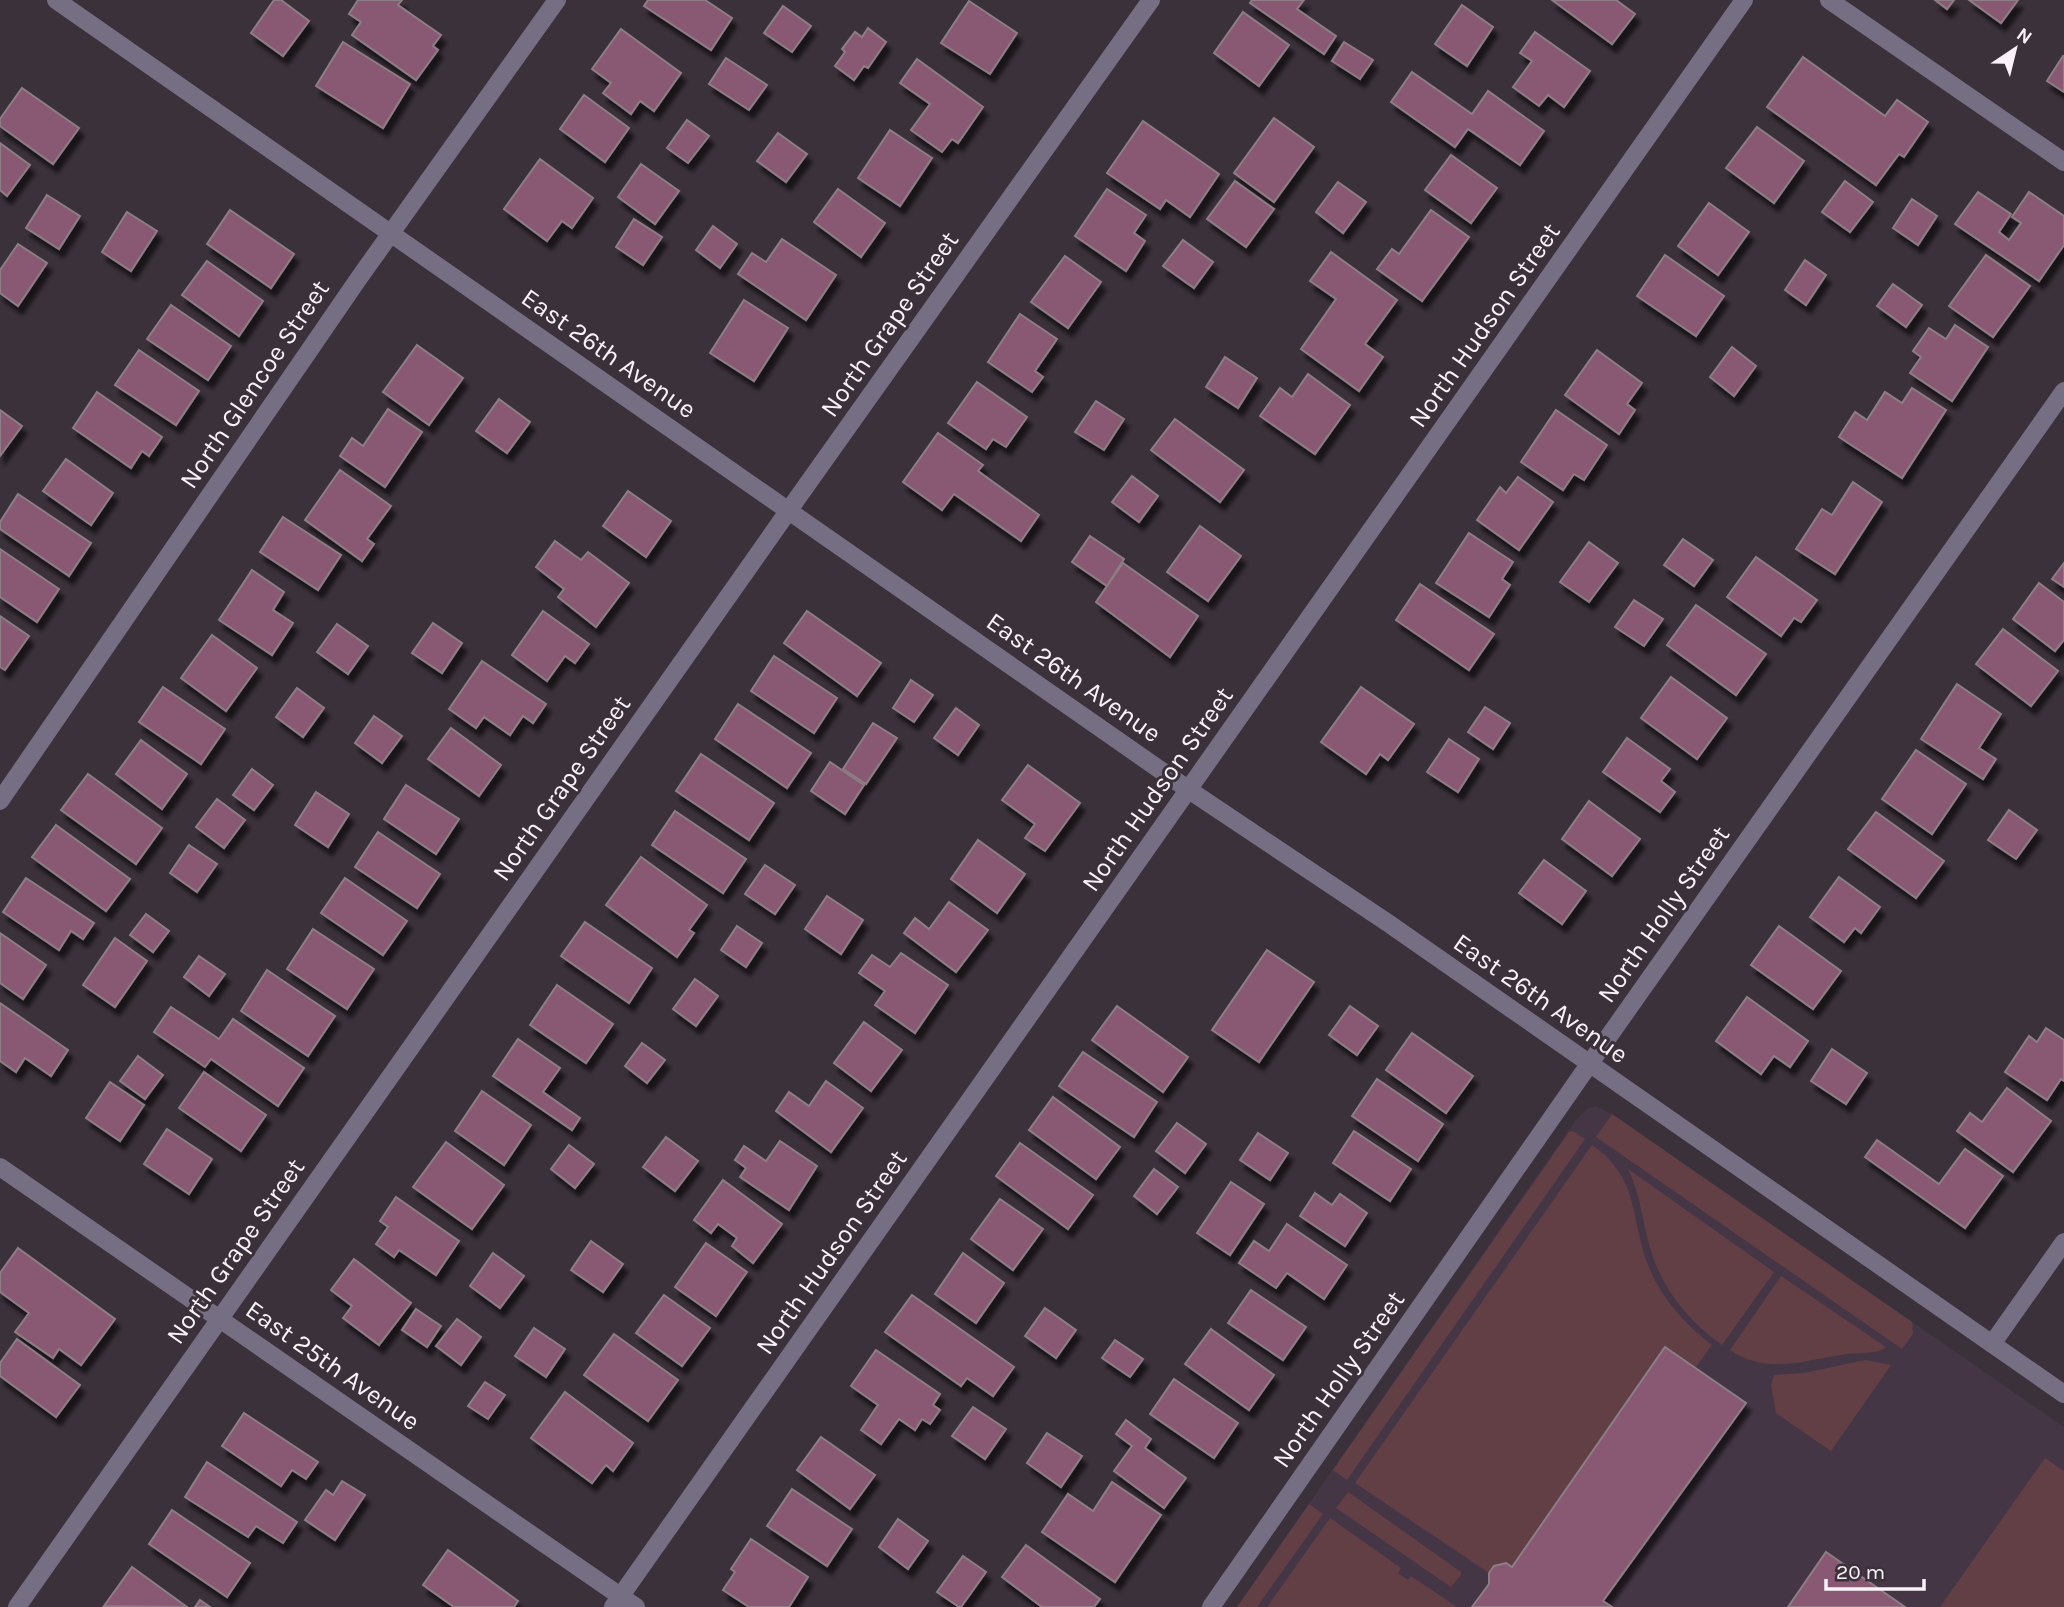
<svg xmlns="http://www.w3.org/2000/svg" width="2064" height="1607" viewBox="0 0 2064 1607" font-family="Karla,sans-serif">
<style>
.built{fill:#453646}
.green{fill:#613f45}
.building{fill:#895872;stroke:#8d7d85;stroke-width:2;filter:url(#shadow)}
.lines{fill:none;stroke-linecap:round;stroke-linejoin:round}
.minor{stroke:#766e83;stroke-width:18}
.tertiary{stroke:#766e83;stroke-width:18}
.labels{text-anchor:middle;stroke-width:6;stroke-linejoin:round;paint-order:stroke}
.street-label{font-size:26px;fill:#f9f3f9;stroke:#3b313b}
</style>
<defs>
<filter id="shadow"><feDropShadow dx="4.5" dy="8" stdDeviation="2" flood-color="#0009"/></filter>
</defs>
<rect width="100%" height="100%" fill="#3b313b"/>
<polygon class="built" points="1596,1106 1612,1114 2064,1427 2064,1607 1237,1607 1575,1121 1587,1109"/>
<g class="green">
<polygon points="1612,1114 1912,1322 1913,1334 1902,1349 1596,1137"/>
<polygon points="1573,1131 1585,1139 1347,1480 1333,1470 1569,1132"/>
<path d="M1592,1145C1639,1178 1630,1214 1647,1262C1659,1296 1685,1324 1712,1345L1695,1368L1664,1347L1512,1567L1506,1563L1494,1566L1489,1573L1355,1483Z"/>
<path d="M1628,1169L1774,1272L1722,1345C1684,1318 1657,1282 1647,1236C1641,1212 1639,1191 1628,1169Z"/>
<path d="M1781,1276L1886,1347C1876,1355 1860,1352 1848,1354C1808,1359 1768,1376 1730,1350Z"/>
<polygon points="1865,1360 1891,1365 1831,1451 1776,1413 1771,1385 1774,1375 1804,1373"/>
<polygon points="2045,1458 2064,1471 2064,1607 1940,1607"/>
<polygon points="1348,1492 1461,1572 1461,1575 1451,1587 1336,1508"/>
<polygon points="1309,1504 1323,1514 1257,1607 1237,1607"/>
<polygon points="1330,1518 1401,1568 1398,1573 1408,1580 1411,1576 1457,1607 1267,1607"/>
</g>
<g class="building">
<polygon points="274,0 281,0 309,21 283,56 251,33"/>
<polygon points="358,0 402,0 398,5 441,35 433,46 438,50 416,80 352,35 361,22 349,14"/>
<polygon points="648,0 705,0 732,18 711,50 644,6"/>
<polygon points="1252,0 1304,0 1297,9 1336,36 1324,54 1250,3"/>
<polygon points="1552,0 1616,0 1635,14 1612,44"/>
<polygon points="1935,0 1954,0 1947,9"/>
<polygon points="1969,0 2018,0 2001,23"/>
<polygon points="969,1 1017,33 990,74 941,43"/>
<polygon points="1462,5 1493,27 1467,66 1435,44"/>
<polygon points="783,6 811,26 792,52 764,33"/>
<polygon points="1243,12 1289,45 1259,86 1214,53"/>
<polygon points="868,28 886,42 868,68 864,66 854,80 835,66 845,52 842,49 855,32 862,37"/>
<polygon points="621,29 681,73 654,111 640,101 631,114 603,93 611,83 592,69"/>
<polygon points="1535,32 1590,71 1564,107 1548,95 1539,106 1513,87 1532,61 1520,53"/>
<polygon points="343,42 410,84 383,128 316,86"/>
<polygon points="1344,42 1373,60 1360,79 1332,61"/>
<polygon points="2063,56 2064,56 2064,92 2047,81"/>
<polygon points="1803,57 1885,116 1897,100 1928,122 1904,157 1899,154 1876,185 1767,107"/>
<polygon points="726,58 767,85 749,110 709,84"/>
<polygon points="917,59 983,107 958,143 952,139 942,152 911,130 930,104 900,83"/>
<polygon points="1412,72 1472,114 1488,91 1544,131 1520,165 1468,129 1455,147 1391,102"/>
<polygon points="22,88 79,128 53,164 0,126 0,119"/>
<polygon points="584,95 629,128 605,162 560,129"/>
<polygon points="1274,118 1314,147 1274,202 1234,173"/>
<polygon points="687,120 709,136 688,163 667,148"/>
<polygon points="1143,121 1219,174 1190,217 1166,200 1160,209 1107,173"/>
<polygon points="1757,127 1804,161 1774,203 1726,168"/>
<polygon points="890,130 932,158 900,206 858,178"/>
<polygon points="778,133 807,154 786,182 757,161"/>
<polygon points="0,143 30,165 7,196 0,190"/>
<polygon points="1451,155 1497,188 1471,223 1425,190"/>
<polygon points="540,159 593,198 572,228 562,221 547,241 504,209"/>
<polygon points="641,164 679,191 655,224 618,197"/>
<polygon points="1235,181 1274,209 1246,247 1207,219"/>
<polygon points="1845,181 1873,202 1850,232 1822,212"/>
<polygon points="1338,182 1366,202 1343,233 1316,212"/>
<polygon points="838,189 885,223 861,257 814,222"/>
<polygon points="1107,189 1146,215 1134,233 1145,241 1126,271 1075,236"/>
<polygon points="1978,192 2011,214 1999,232 2009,240 2021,223 2012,217 2029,192 2064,216 2064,245 2039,281 1955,224"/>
<polygon points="47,195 80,216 59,249 26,228"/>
<polygon points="1912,199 1937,216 1918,245 1893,228"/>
<polygon points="1709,203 1749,232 1718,275 1678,246"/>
<polygon points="230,210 294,254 271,288 207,244"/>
<polygon points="1431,210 1469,237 1422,301 1377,269 1392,249 1399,254"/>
<polygon points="127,212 157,231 131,271 102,252"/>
<polygon points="634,219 662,237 643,265 616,247"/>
<polygon points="713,226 737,244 720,268 696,250"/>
<polygon points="782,239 836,275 806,320 738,274 752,253 766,262"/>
<polygon points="1183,240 1213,262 1194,288 1163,266"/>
<polygon points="18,244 47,263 18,306 0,293 0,270"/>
<polygon points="1331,252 1397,300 1365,344 1383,357 1359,391 1301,349 1336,299 1310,281"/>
<polygon points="1665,255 1724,296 1696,336 1637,296"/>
<polygon points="1986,255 2030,286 1993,337 1949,306"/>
<polygon points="1065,256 1101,282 1068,328 1031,302"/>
<polygon points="1805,260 1826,275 1806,305 1785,290"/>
<polygon points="207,261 263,301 239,336 182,295"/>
<polygon points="1893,284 1922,305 1906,327 1877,306"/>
<polygon points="744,300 788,328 754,381 710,353"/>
<polygon points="171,305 231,346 208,380 147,339"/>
<polygon points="1020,314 1057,339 1035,371 1043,377 1032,392 988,362"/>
<polygon points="1955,325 1988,347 1952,401 1910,373 1921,357 1913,351 1929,328 1946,339"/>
<polygon points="417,345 463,378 429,425 383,392"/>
<polygon points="1732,347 1756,366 1734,396 1710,377"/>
<polygon points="139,350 199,391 176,425 115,385"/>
<polygon points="1597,350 1642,383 1627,404 1635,410 1619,434 1565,395"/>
<polygon points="1225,357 1257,378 1238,408 1206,387"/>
<polygon points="1308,374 1350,405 1315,454 1260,416 1280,388 1292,397"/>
<polygon points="977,382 1027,417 1006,447 993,439 986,449 948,423"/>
<polygon points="1912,388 1946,410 1902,478 1839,437 1855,412 1867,420 1885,392 1902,403"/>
<polygon points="97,392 162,437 149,456 142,451 131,468 73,428"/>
<polygon points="499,399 530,422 507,453 476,431"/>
<polygon points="1096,401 1124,419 1104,450 1075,432"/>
<polygon points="388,409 422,432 385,487 340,456 352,438 363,446"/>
<polygon points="0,410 22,426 0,456"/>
<polygon points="1556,410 1607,445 1584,480 1574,474 1563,490 1521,462"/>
<polygon points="1175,419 1244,470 1220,502 1151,450"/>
<polygon points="938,433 983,465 978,471 1039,515 1021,541 954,494 942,510 903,482"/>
<polygon points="66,459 113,493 91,525 43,491"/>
<polygon points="340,470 391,506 367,539 374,544 362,561 305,520"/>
<polygon points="1132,476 1158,496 1139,522 1112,502"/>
<polygon points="1518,477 1553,502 1519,550 1477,520 1500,487 1506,493"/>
<polygon points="1853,482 1882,502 1835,574 1796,549 1822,509 1832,515"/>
<polygon points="628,491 671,521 646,557 603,526"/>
<polygon points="18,494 91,543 69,576 0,529 0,522"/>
<polygon points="283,517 341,555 318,590 260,552"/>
<polygon points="1200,526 1241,556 1208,601 1167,572"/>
<polygon points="1469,533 1513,562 1502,579 1510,585 1489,617 1436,583"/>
<polygon points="1090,536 1124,559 1107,586 1072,562"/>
<polygon points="1683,539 1713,560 1694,586 1664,565"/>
<polygon points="555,541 581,560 588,552 629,583 596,627 558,597 564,589 536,567"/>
<polygon points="1589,542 1618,563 1589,602 1560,582"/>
<polygon points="0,549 59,589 37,622 0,597"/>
<polygon points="1756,557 1817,600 1801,622 1794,618 1781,636 1727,597"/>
<polygon points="1123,563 1198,616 1170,657 1096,602"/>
<polygon points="2064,563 2064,587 2052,579"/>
<polygon points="252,570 284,592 273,610 293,623 272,655 219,620"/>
<polygon points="2039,583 2064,602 2064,640 2055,651 2013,619"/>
<polygon points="1420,584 1494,634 1469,670 1396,620"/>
<polygon points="1634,600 1663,619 1644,646 1615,627"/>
<polygon points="1696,605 1766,654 1736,695 1667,645"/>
<polygon points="543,611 589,644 575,663 565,656 547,681 512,655"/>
<polygon points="807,611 881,663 857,696 784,643"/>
<polygon points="0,616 29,636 5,670 0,667"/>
<polygon points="433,623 462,643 442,673 412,653"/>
<polygon points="337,624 368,646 348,674 317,652"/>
<polygon points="2003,629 2058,671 2031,706 1976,664"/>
<polygon points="212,635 257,668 226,711 181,678"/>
<polygon points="774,656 837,698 814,733 751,691"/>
<polygon points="482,661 546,704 533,723 523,716 510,735 484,717 476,728 449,709"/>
<polygon points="1671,677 1727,718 1697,759 1641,718"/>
<polygon points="911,680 933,695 914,722 893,708"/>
<polygon points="1957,684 2001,714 1979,748 1996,759 1983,779 1921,739"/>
<polygon points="163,687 225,729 201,764 139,722"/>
<polygon points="1361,687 1414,724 1388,760 1380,754 1366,774 1321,742"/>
<polygon points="297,688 324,708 303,737 276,717"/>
<polygon points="738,704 811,753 787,788 715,739"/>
<polygon points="1485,707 1510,723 1493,749 1468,732"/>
<polygon points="956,708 979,725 958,755 934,738"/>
<polygon points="374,716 402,736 382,763 355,743"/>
<polygon points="873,723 897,738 866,784 843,769"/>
<polygon points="451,728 501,765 479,796 428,759"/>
<polygon points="1627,738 1670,769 1661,781 1675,792 1660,812 1603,772"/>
<polygon points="1449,739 1479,759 1458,792 1427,772"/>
<polygon points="141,740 187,774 162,809 116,774"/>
<polygon points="1916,750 1966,784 1932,834 1882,799"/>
<polygon points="701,754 774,803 749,840 676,791"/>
<polygon points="830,762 864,785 845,814 811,791"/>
<polygon points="1028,765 1080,803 1045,851 1025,838 1035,824 1002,800"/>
<polygon points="252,769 273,785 254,810 233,795"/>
<polygon points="88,774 162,828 136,864 61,810"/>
<polygon points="406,785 459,819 436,854 384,819"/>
<polygon points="316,792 349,814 328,847 295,825"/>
<polygon points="217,799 245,820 224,848 196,827"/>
<polygon points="1589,801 1640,839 1612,876 1562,839"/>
<polygon points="2009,810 2037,830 2016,859 1988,840"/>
<polygon points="675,811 746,859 723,893 652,845"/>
<polygon points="1876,812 1944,861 1916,898 1848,849"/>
<polygon points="56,825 130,879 106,911 32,857"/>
<polygon points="378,832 440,874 417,908 355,867"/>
<polygon points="978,840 1025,874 997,913 951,879"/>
<polygon points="189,845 217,864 197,892 170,873"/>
<polygon points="641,857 707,905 689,930 694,933 677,957 606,905"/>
<polygon points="1544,860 1586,891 1562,924 1519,893"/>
<polygon points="765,865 795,885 775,914 745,894"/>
<polygon points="1839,877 1880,907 1861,933 1855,928 1844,942 1810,917"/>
<polygon points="26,878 94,923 83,939 71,931 59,950 3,912"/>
<polygon points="345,878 407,921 383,955 321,913"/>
<polygon points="827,896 863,920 841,954 805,929"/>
<polygon points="949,902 988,930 956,972 904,933 915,918 929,929"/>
<polygon points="146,914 169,931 153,952 130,935"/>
<polygon points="585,922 652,968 629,1003 561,956"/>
<polygon points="737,926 762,943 746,967 721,950"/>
<polygon points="1779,926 1841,971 1813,1009 1751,965"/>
<polygon points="313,929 374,969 347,1009 287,969"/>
<polygon points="0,933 46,965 23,999 0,983"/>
<polygon points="115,938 147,961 115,1007 83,985"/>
<polygon points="1267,950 1314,982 1259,1062 1212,1030"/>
<polygon points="901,953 948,985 915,1033 875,1005 885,991 859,973 872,955 890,967"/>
<polygon points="199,956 225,974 209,996 184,977"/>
<polygon points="267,970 335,1016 308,1056 241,1011"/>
<polygon points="695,979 718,996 696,1026 673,1009"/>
<polygon points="557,985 613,1024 586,1063 530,1025"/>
<polygon points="1747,997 1808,1041 1790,1067 1774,1056 1761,1074 1716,1041"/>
<polygon points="0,1003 68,1050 51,1076 25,1058 16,1072 0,1061"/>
<polygon points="1117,1006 1188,1057 1163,1092 1092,1040"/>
<polygon points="1350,1006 1378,1026 1357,1055 1329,1035"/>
<polygon points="171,1007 219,1039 233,1019 304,1068 278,1106 211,1059 205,1067 154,1032"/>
<polygon points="864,1022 902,1050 871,1091 834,1063"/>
<polygon points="2046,1028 2064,1040 2064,1081 2061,1079 2047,1100 2005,1072 2029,1036 2037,1042"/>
<polygon points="1412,1033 1473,1076 1446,1113 1386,1070"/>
<polygon points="518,1039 560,1068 543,1092 580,1118 572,1130 493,1076"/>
<polygon points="642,1043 665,1060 647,1083 625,1066"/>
<polygon points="1832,1049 1867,1073 1846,1104 1811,1081"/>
<polygon points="1083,1052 1157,1102 1134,1137 1059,1086"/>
<polygon points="138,1056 163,1075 145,1099 120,1081"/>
<polygon points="204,1072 266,1115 241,1151 179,1108"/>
<polygon points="1377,1079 1443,1124 1418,1161 1352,1116"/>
<polygon points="826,1081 863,1108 831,1152 776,1111 789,1092 809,1106"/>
<polygon points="110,1082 144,1105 120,1141 86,1118"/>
<polygon points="2007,1088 2051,1121 2013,1172 1957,1131 1970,1113 1982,1122"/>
<polygon points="482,1091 531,1125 504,1165 455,1131"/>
<polygon points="1053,1097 1120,1147 1096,1179 1029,1130"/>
<polygon points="1177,1123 1206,1144 1185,1173 1156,1151"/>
<polygon points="167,1129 212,1159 189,1194 144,1164"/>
<polygon points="1354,1131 1411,1169 1390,1201 1333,1163"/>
<polygon points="1258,1133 1288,1153 1270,1180 1240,1160"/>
<polygon points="666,1137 698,1161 675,1191 643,1167"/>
<polygon points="1877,1140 1939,1184 1965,1149 2003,1176 1965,1228 1865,1157"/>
<polygon points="780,1141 817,1166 789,1210 740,1177 746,1168 735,1160 744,1146 766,1161"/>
<polygon points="446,1142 504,1185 472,1229 413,1187"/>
<polygon points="1020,1143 1093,1195 1068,1229 996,1176"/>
<polygon points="569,1145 594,1164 575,1188 551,1169"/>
<polygon points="1154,1169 1178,1187 1157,1214 1134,1196"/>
<polygon points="723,1180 782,1224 753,1263 732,1246 737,1238 718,1224 711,1233 694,1220"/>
<polygon points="1231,1182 1264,1204 1230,1255 1197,1233"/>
<polygon points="1315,1193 1332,1205 1340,1194 1367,1213 1345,1246 1300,1216"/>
<polygon points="396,1197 459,1241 436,1275 399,1250 394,1257 376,1244 388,1227 380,1221"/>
<polygon points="1000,1199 1043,1229 1013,1270 971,1239"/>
<polygon points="1287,1224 1347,1265 1324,1299 1287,1273 1276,1288 1239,1263 1254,1241 1269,1251"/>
<polygon points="591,1241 623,1264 603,1292 571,1270"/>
<polygon points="706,1243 747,1272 716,1316 675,1287"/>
<polygon points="18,1248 115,1319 81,1365 59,1349 53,1358 15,1332 29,1313 0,1292 0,1273"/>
<polygon points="493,1253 524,1276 500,1308 470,1286"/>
<polygon points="963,1253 1004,1283 976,1323 935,1294"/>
<polygon points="354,1259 411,1303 379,1345 343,1318 352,1306 331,1290"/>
<polygon points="1251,1290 1306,1327 1283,1360 1228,1323"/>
<polygon points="664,1295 710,1328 682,1366 636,1333"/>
<polygon points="912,1295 1014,1367 993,1396 967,1378 961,1386 885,1332"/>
<polygon points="1045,1308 1076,1330 1056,1358 1025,1336"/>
<polygon points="416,1309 441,1326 427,1347 402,1330"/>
<polygon points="457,1319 481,1337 461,1365 436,1346"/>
<polygon points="534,1328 565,1349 546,1377 515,1356"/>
<polygon points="1211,1329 1274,1375 1249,1410 1185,1364"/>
<polygon points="614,1334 678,1380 648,1421 584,1375"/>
<polygon points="17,1339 80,1385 56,1417 0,1376 0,1363"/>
<polygon points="1115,1340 1143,1359 1130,1377 1102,1358"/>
<polygon points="1665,1347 1746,1403 1603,1601 1612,1607 1472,1607 1489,1584 1489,1573 1494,1566 1506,1563 1512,1567"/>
<polygon points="876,1350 940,1394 933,1405 940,1410 930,1424 922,1419 915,1430 899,1419 881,1444 861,1430 878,1405 851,1386"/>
<polygon points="1174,1379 1238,1423 1214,1458 1150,1414"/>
<polygon points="485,1382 505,1395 488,1419 468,1406"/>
<polygon points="565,1392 633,1443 613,1471 606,1465 592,1483 531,1438"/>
<polygon points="973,1407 1006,1429 985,1459 952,1436"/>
<polygon points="244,1413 318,1462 306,1479 292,1470 281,1486 222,1446"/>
<polygon points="1126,1420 1151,1439 1145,1448 1186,1478 1164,1508 1114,1471 1132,1446 1116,1434"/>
<polygon points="1047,1433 1082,1456 1061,1487 1027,1463"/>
<polygon points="821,1437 875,1475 850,1509 797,1470"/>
<polygon points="207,1462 297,1522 283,1543 256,1526 248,1537 185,1497"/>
<polygon points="342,1481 365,1495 335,1540 305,1520 326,1490 333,1495"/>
<polygon points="1112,1482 1161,1515 1115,1582 1042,1532 1068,1494 1093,1511"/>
<polygon points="792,1489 852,1529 827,1566 767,1526"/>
<polygon points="172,1510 250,1563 227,1597 149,1544"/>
<polygon points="898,1519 928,1541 908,1569 879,1547"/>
<polygon points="751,1539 808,1577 789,1607 749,1607 723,1590 735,1572 731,1569"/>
<polygon points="1026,1545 1100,1599 1094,1607 1042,1607 1002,1577"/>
<polygon points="448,1550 518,1601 514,1607 454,1607 423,1585"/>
<polygon points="1826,1552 1905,1607 1788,1607"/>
<polygon points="963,1556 986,1572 961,1607 959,1607 937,1592"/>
<polygon points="132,1567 187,1607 104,1606"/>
<polygon points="200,1600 210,1607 195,1607"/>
</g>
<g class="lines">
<g class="minor">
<polyline points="1829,0 2064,162"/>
<polyline points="0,801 359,278 557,0"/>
<polyline points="0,1167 636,1607"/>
<polyline points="1992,1344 2064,1242"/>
<polyline points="17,1607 789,510 1151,0"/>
<polyline points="613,1607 1744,0"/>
</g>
<g class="tertiary">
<polyline points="56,0 1189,790 1388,923 2064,1394"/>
<polyline points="1211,1607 1590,1063 2064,391"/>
</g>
</g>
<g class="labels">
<g class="street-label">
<text transform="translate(889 324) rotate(-55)" y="9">North Grape Street</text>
<text transform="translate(1484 325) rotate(-55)" y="9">North Hudson Street</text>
<text transform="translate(609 353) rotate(35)" y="9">East 26th Avenue</text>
<text transform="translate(254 384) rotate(-56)" y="9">North Glencoe Street</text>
<text transform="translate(1074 677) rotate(35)" y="9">East 26th Avenue</text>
<text transform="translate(561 788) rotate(-55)" y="9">North Grape Street</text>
<text transform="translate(1157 789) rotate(-55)" y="9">North Hudson Street</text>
<text transform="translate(1663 914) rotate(-55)" y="9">North Holly Street</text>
<text transform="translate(1541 998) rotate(35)" y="9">East 26th Avenue</text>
<text transform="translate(235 1251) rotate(-55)" y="9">North Grape Street</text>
<text transform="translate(831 1252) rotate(-55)" y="9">North Hudson Street</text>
<text transform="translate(333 1365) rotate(35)" y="9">East 25th Avenue</text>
<text transform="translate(1338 1379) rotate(-55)" y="9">North Holly Street</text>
</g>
</g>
<g transform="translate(2015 49) rotate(35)" stroke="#3b313b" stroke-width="5" paint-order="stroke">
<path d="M0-5L12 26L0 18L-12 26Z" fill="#f9f3f9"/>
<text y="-10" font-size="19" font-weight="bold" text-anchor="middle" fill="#f9f3f9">N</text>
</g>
<path d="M1826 1579v10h98v-10" fill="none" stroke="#f9f3f9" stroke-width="3.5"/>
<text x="1836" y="1579" font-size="21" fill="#f9f3f9" stroke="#3b313b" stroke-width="5" paint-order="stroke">20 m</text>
</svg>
